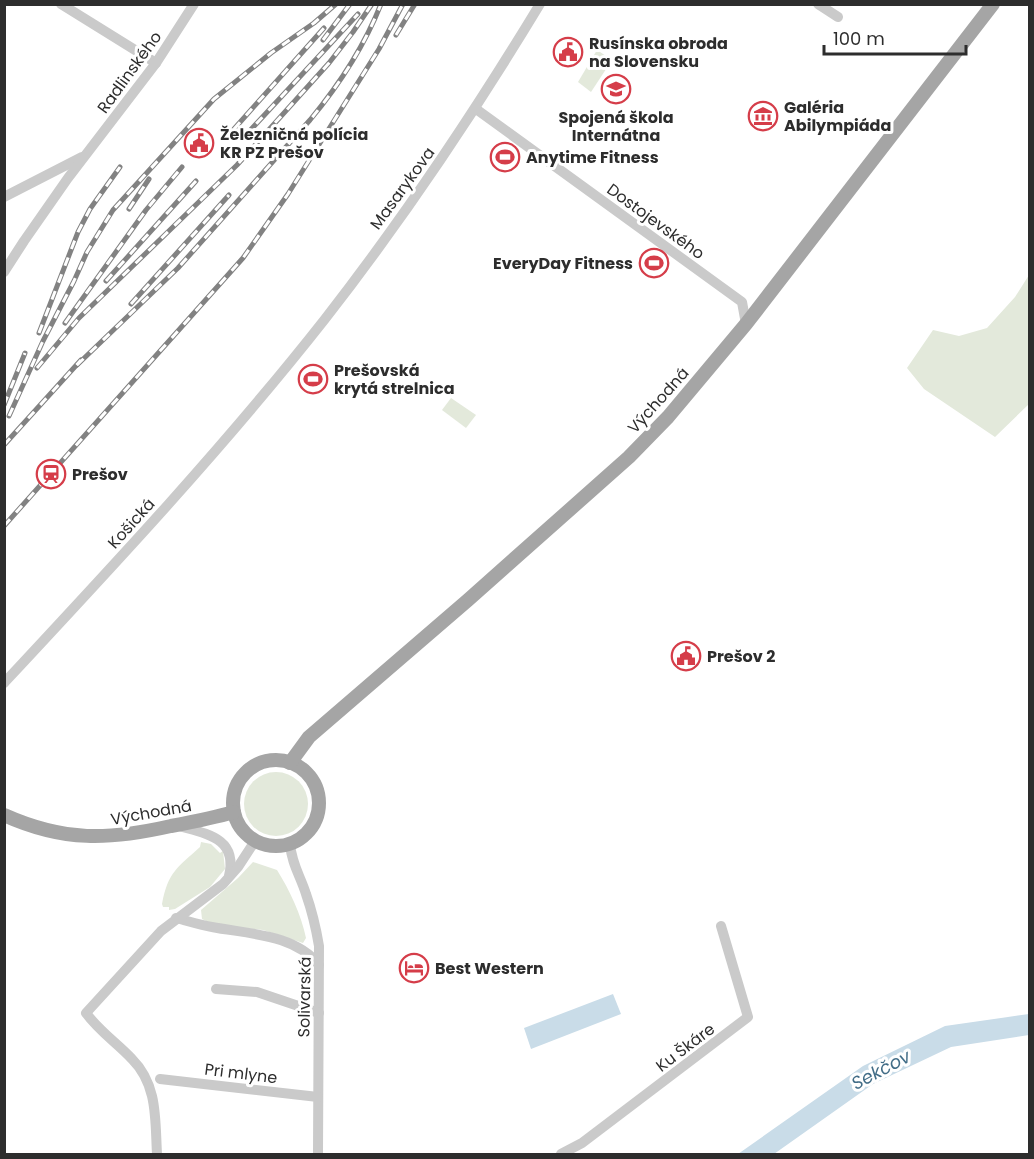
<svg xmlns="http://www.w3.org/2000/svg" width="1034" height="1159" viewBox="0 0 1034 1159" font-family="Poppins,sans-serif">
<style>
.green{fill:#e3e9db}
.water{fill:#c9dce8}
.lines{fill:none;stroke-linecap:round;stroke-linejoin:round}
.minor{stroke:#cacaca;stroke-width:10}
.major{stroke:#a5a5a5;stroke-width:14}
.rail-casing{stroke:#828282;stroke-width:5}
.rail{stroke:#fff;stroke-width:3;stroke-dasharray:9;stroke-linecap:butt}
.labels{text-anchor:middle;stroke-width:6;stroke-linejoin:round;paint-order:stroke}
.poi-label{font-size:16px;font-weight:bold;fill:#2d2d2d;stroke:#fff;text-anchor:start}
.street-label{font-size:16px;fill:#2d2d2d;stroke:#fff}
.water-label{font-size:18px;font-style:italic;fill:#426d87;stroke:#fff}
</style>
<rect width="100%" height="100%" fill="#fff"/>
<g class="green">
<polygon points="597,50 612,60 591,92 578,82"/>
<polygon points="1029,275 1029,404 995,437 924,389 907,368 933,330 959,336 987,328 1015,297"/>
<polygon points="451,398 476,415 466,428 442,410"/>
<circle cx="276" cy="804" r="32"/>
<path d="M201,842L211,844L220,853L223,851L225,869L210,887L175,909L169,910V907H163L162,904C168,872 177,868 200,847Z"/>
<path d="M253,862L277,870C290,891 301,914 306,938L303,943L263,930L212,924L202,919L201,910L238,878Z"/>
</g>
<g class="water">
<polygon points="613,994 621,1014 531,1049 524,1028"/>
<polygon points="1029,1014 1029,1035 951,1047 873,1084 774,1154 738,1154 863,1066 945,1026"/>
</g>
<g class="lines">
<g class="minor">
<polyline points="61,4 156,63"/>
<polyline points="818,4 838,17"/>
<polyline points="476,109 742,302 746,324"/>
<polyline points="4,197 82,157"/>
<polyline points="4,272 24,241 68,178 156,63 194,4"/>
<path d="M4,683C114,565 225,446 325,319C403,219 474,113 540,4"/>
<path d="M179,826C207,834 238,838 229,876"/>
<path d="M290,844C292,865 300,875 306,894C312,911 316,928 319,946L318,1154"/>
<path d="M176,918C188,921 200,925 212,927C248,934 295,934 319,965"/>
<polyline points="216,989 257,992 319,1013"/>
<polyline points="160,1079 318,1097"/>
<path d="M157,1154C155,1120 158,1085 132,1059C117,1043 99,1031 86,1013L161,931L223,884L238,867L255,841"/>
<polyline points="561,1154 582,1143 748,1017 721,926"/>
</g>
<g class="major">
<circle cx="276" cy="803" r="43"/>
<polyline points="290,763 309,737 468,600 629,457 668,417 746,324 993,4"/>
<path d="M4,815C64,842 109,840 171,826C192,822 213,818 234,812"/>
</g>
<g class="rail-casing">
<g id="rail">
<polyline points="396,35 415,4"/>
<polyline points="323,40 350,4"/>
<polyline points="234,129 324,28"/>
<polyline points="244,137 358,14"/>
<polyline points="129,209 149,179"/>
<polyline points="106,281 196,181"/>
<polyline points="131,304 229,195"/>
<polyline points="65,323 146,210 182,167"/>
<polyline points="39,333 78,232 90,209 120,167"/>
<path d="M77,365L178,268L310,120C339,85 364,47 381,4"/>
<polyline points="37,368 79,318 237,165 329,63 353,32 372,4"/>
<polyline points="4,405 25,353"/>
<polyline points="9,416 43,341 74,281 87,252 113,210 214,99 271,53 314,23 336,4"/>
<polyline points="4,445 81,360"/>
<polyline points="4,526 243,258 288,194 379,49 403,4"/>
</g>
</g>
<use href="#rail" class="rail"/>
</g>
<defs>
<g id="civic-ring" transform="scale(1.5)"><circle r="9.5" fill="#fff" stroke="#d53d49" stroke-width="1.5"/><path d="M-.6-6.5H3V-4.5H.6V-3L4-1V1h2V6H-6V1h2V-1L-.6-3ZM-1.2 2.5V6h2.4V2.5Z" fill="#d53d49"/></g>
<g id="school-ring" transform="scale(1.5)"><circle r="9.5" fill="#fff" stroke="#d53d49" stroke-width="1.5"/><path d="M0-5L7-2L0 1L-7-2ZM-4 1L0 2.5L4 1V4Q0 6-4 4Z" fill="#d53d49"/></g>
<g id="museum-ring" transform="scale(1.5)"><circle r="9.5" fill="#fff" stroke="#d53d49" stroke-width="1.5"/><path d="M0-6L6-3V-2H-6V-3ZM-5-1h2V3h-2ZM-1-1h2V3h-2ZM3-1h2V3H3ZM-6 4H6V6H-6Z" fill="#d53d49"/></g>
<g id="stadium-ring" transform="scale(1.5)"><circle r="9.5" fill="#fff" stroke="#d53d49" stroke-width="1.5"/><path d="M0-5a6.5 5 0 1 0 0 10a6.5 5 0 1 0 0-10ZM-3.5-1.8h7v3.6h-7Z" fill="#d53d49"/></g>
<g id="station-ring" transform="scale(1.5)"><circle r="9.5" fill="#fff" stroke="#d53d49" stroke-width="1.5"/><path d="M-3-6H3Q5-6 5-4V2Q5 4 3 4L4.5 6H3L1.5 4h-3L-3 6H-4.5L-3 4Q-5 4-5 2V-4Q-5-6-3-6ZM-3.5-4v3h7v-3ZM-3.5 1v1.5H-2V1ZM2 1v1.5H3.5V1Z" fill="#d53d49"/></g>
<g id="hotel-ring" transform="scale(1.5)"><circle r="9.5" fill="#fff" stroke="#d53d49" stroke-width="1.5"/><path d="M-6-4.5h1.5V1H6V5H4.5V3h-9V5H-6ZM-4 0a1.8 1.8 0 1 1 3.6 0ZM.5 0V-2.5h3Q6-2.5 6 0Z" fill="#d53d49"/></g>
</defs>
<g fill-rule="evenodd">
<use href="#civic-ring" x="568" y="52"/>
<use href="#school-ring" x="616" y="89"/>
<use href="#museum-ring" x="763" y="116"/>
<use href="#civic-ring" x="199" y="143"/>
<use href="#stadium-ring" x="505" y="157"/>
<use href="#stadium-ring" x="654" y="263"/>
<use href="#stadium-ring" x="313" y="379"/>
<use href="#station-ring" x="51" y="474"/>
<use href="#civic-ring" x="686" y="656"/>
<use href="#hotel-ring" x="414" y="968"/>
</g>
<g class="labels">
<g class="poi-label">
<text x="589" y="49">Rusínska obroda<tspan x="589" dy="18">na Slovensku</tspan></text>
<text x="784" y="113">Galéria<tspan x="784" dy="18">Abilympiáda</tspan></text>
<text x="616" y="123" text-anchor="middle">Spojená škola<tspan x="616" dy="18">Internátna</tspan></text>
<text x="220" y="140">Železničná polícia<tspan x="220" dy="18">KR PZ Prešov</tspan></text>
<text x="526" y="163">Anytime Fitness</text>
<text x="633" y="269" text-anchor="end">EveryDay Fitness</text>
<text x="334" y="376">Prešovská<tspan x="334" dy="18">krytá strelnica</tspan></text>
<text x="72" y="480">Prešov</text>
<text x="707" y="662">Prešov 2</text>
<text x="435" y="974">Best Western</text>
</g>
<g class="street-label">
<text transform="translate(129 72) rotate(-54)" y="6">Radlinského</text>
<text transform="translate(402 188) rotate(-54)" y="6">Masarykova</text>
<text transform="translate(656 221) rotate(36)" y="6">Dostojevského</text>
<text transform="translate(658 400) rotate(-48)" y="6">Východná</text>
<text transform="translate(131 523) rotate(-48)" y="6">Košická</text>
<text transform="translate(151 812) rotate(-10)" y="6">Východná</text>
<text transform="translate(304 997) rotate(-89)" y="6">Solivarská</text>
<text transform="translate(685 1047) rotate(-37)" y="6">Ku Škáre</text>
<text transform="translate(241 1073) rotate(7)" y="6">Pri mlyne</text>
</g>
<g class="water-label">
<text transform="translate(881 1070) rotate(-28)" y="6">Sekčov</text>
</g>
</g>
<rect width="1034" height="1159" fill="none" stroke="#2d2d2d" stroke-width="12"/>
<path d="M824 45v9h142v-9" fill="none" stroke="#2d2d2d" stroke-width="3"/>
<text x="833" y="45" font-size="18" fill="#2d2d2d" stroke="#ffffff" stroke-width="4.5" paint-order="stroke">100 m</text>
</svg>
